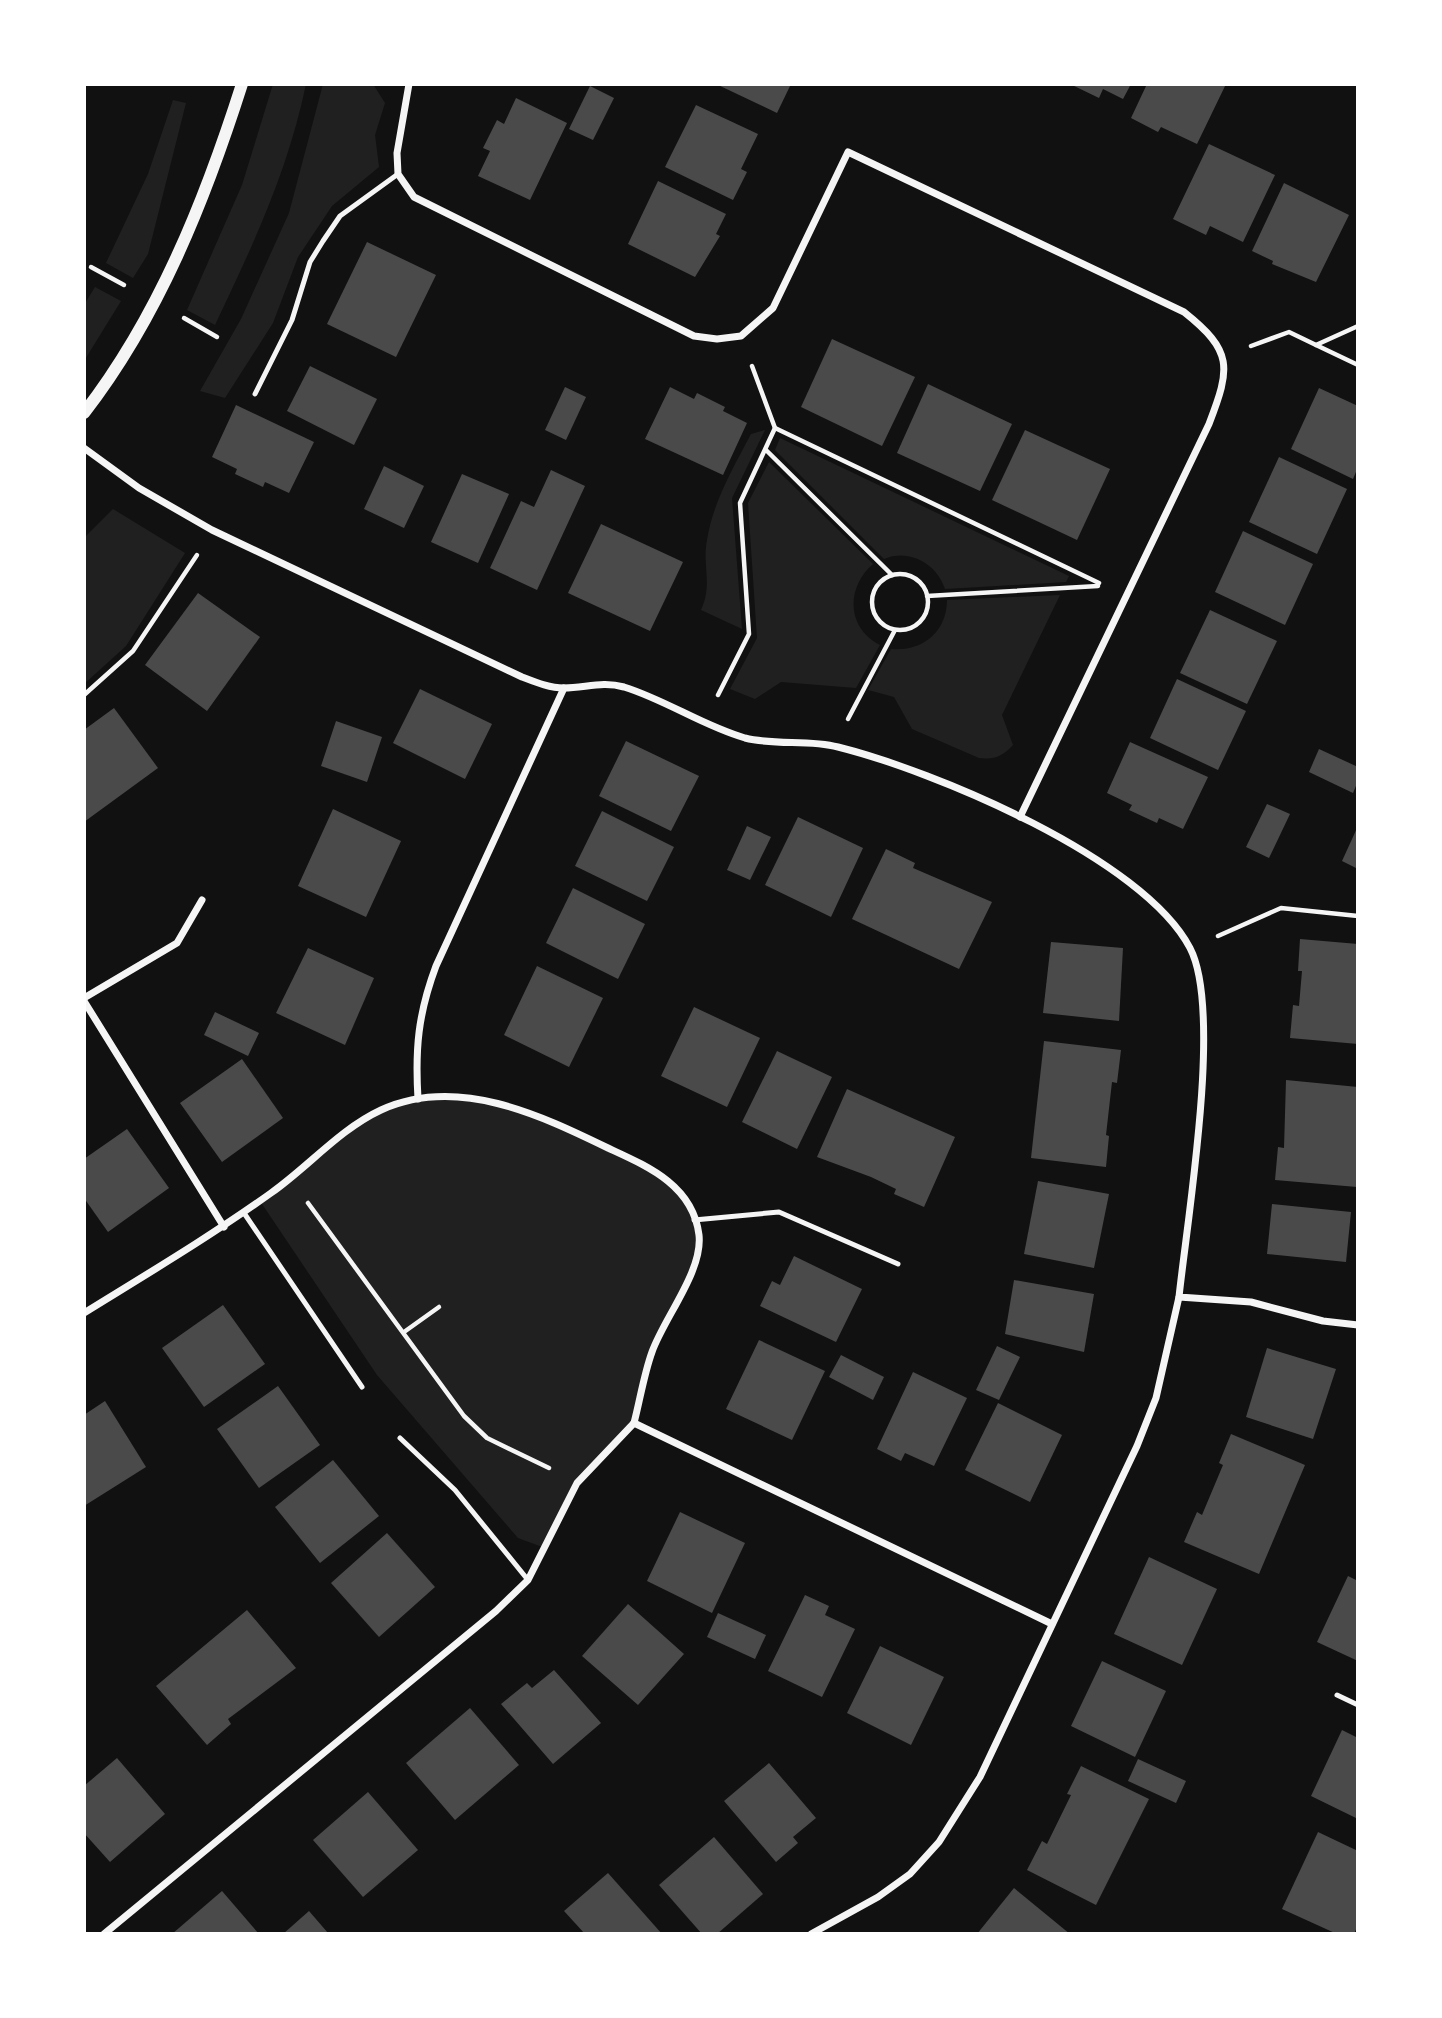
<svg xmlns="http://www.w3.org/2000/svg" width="1442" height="2018" viewBox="0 0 1442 2018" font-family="'Fira Sans Condensed',sans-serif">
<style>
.green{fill:#202020}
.building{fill:#4a4a4a}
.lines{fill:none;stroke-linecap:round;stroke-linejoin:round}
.path{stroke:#f5f5f5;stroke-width:4.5}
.service{stroke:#f5f5f5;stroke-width:5}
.minor{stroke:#f5f5f5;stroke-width:7}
.tertiary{stroke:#f5f5f5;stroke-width:12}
</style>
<rect width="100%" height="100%" fill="#111"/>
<g class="green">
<path d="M273,84H306C288,171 253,245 215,325L187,310L242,185Z"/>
<polygon points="323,84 373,84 385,103 375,135 379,167 332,206 298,257 273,323 225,398 200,391 241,319 289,213"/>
<polygon points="173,100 186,103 148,254 133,278 106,263 148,174"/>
<polygon points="95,287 121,301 84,361 84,305"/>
<path d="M765,430L732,498L742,629L701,610C713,584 702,566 707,540C713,502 733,468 751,434Z"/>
<path d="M780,438L1069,576L1066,582L945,589C937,564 909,548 884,559L775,450Z"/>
<path d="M769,462L873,564C846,587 846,628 880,645L856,688L781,682L755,699L730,689L757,638L748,503Z"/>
<polygon points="113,509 185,553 126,646 84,684 84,538"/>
<path d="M1060,595L1002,715L1013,745C1003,756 994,760 979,758L912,729L894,697L868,690L891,649C922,652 947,632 947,600Z"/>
<path d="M454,1098L499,1102L660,1172L690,1210L699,1235L696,1260L652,1351L634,1423L577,1483L545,1548L518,1538L377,1375L260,1201C298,1171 337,1132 380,1111C403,1100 429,1099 454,1098Z"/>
</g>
<g class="building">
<polygon points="716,84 791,84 777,113"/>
<polygon points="1070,84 1131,84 1123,99 1103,89 1099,98"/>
<polygon points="1147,84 1226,84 1197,144 1161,127 1158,132 1131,118"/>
<polygon points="590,86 614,98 593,140 569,129"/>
<polygon points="516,98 567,123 530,200 478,176 490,151 483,148 497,120 504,124"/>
<polygon points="696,105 758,134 741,169 747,172 733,200 665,167"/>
<polygon points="1209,144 1275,175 1243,242 1210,226 1206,235 1173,219"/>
<polygon points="658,181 726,214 716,234 720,236 695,277 628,244"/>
<polygon points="1284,183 1349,215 1316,282 1272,264 1273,261 1252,251"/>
<polygon points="367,242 436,275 396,357 327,324"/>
<polygon points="832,339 915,377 882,446 801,407"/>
<polygon points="310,366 377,399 354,445 287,411"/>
<polygon points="928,384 1012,424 980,491 897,453"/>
<polygon points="565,387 586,397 566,440 545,430"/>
<polygon points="670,387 694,399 697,393 725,407 723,411 747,423 723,475 645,439"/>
<polygon points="1319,388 1358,406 1358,467 1353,479 1291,449"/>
<polygon points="236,405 314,442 289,493 265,482 263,487 235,474 237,469 212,457"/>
<polygon points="1025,430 1110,469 1077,540 992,500"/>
<polygon points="1279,457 1347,489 1317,554 1249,522"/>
<polygon points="384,466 424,486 404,528 364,509"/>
<polygon points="551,470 585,486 537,590 490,568 521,501 534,507"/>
<polygon points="462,474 509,494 478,563 431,542"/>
<polygon points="601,524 683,562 650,631 568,593"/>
<polygon points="1243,531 1313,564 1285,625 1215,592"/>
<polygon points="198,593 260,637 207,711 145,665"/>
<polygon points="1210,610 1277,641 1247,704 1180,673"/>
<polygon points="1177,679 1246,711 1218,770 1150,738"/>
<polygon points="420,689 492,724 465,779 393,743"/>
<polygon points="114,708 158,768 84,822 84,730"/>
<polygon points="336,721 382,737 367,782 321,766"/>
<polygon points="626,741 699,776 671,831 599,796"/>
<polygon points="1130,742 1208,777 1183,829 1159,818 1157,823 1129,810 1132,805 1107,793"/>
<polygon points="1319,749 1358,767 1358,781 1353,793 1309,772"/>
<polygon points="1267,804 1290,814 1269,858 1246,847"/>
<polygon points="333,809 401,841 366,917 298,886"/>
<polygon points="602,811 674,847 647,901 575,866"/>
<polygon points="798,817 863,848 831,917 765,885"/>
<polygon points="747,826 771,837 750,880 727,870"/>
<polygon points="1358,826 1358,869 1342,861"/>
<polygon points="886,849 915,863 913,868 992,902 959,969 852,919"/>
<polygon points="573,888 645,924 618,979 546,943"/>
<polygon points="1300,939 1358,944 1358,1044 1290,1038 1293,1005 1299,1006 1302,971 1298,971"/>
<polygon points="1051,942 1123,948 1119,1021 1043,1013"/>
<polygon points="308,948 374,978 345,1045 276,1013"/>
<polygon points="537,966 603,998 569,1067 504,1035"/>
<polygon points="694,1007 760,1038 727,1107 661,1076"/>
<polygon points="215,1012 259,1033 248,1056 204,1035"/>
<polygon points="1044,1041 1121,1050 1117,1083 1112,1082 1106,1135 1109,1136 1106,1167 1031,1158"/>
<polygon points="777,1051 832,1077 797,1149 742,1122"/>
<polygon points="242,1059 283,1118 222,1162 180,1103"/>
<polygon points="1286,1080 1358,1087 1357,1187 1275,1180 1278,1147 1284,1148"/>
<polygon points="847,1089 955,1137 924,1207 894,1194 896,1189 871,1177 817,1157"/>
<polygon points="127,1129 169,1188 108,1232 84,1198 84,1159"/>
<polygon points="1038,1181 1109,1194 1094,1268 1024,1254"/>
<polygon points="1272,1204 1351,1212 1346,1262 1267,1254"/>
<polygon points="794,1256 862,1289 836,1342 760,1306 772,1281 780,1285"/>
<polygon points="1014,1280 1094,1294 1084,1352 1005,1334"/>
<polygon points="223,1305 265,1364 204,1407 162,1348"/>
<polygon points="759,1340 825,1371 792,1440 726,1409"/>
<polygon points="997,1346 1020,1357 999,1400 976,1390"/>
<polygon points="1267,1348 1336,1369 1313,1439 1246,1417"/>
<polygon points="841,1355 884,1377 873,1400 829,1377"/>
<polygon points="913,1372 967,1398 934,1466 905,1453 901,1461 877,1449"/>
<polygon points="278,1386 320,1445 259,1488 217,1429"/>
<polygon points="105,1401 146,1467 84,1506 84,1415"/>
<polygon points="998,1403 1062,1435 1030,1502 965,1470"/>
<polygon points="1231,1434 1305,1465 1259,1574 1184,1542 1197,1512 1202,1515 1223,1465 1219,1463"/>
<polygon points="333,1460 379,1516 320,1563 275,1507"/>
<polygon points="680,1512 745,1543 712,1613 647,1581"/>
<polygon points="387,1533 435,1587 379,1637 331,1583"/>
<polygon points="1149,1557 1217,1589 1182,1665 1114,1634"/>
<polygon points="1348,1576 1358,1581 1358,1661 1317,1642"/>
<polygon points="805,1595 829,1606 825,1615 855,1629 822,1697 768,1671"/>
<polygon points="628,1604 684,1654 638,1705 582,1656"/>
<polygon points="247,1610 296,1668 228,1719 231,1724 207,1745 156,1686"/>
<polygon points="718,1613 766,1635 755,1659 707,1637"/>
<polygon points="880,1646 944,1677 911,1745 847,1713"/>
<polygon points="1102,1661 1166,1691 1135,1757 1071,1726"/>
<polygon points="554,1670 601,1723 553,1764 501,1704 527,1683 532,1688"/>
<polygon points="470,1708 519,1765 455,1820 406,1763"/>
<polygon points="1342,1730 1358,1738 1358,1819 1311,1796"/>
<polygon points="117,1758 165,1814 110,1862 84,1833 84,1786"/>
<polygon points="1138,1759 1186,1781 1176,1803 1128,1781"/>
<polygon points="769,1763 816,1818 793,1837 798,1843 776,1862 724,1801"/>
<polygon points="1081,1766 1149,1799 1096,1905 1027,1870 1042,1841 1047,1844 1071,1795 1067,1794"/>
<polygon points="368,1792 418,1850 363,1897 313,1840"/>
<polygon points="1318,1832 1358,1851 1358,1925 1354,1934 1337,1934 1282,1909"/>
<polygon points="714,1837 763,1894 717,1934 702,1934 659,1885"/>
<polygon points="608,1873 662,1934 585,1934 564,1911"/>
<polygon points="1014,1888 1070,1934 977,1934"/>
<polygon points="222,1891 259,1934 172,1934"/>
<polygon points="309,1911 328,1933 283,1934"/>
</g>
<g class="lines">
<g class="path">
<polyline points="91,267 124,285"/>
<polyline points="184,318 217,337"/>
<polyline points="1316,345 1358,365"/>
<polyline points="1251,346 1289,332 1316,345 1358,326"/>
<polyline points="752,366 775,428 1099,583"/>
<polyline points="766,450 892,575"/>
<circle cx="900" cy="602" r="28"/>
<polyline points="927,596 1098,586"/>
<polyline points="84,695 133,651 197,555"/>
<polyline points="718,695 749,634 740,503 775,428"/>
<polyline points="848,719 895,630"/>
<polyline points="1218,936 1281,908 1358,916"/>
<polyline points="308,1203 464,1416 487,1438 549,1468"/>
<polyline points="404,1332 439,1307"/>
</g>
<g class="service">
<polyline points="255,394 292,320 310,262 323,241 340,216 398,174"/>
<polyline points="244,1213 362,1387"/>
<polyline points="694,1220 779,1212 898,1264"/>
<polyline points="400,1438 455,1490 528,1580"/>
<polyline points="1337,1695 1358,1705"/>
</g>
<g class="minor">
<path d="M409,84L397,153L398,174L414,197L694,336L717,339L741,336L773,308L848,152L1184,312C1233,351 1231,367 1209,424L1020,817"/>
<path d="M84,448L139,488L212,530L522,677C535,682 549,688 564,688C585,688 602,681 624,687C666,700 703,726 745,738C776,746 808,739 838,747C934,771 1143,858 1190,948C1223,1011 1187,1220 1179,1297L1251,1302L1323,1321L1358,1325"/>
<polyline points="84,998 177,943 202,900"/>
<polyline points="84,1001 224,1227"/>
<path d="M418,1099C415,1049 418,1014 436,966L564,688"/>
<path d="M84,1313C147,1274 211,1236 271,1193C308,1167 340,1129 381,1110C457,1075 540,1115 608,1148C647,1166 693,1185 699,1235C703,1271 664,1318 652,1352C644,1374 640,1400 634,1423"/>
<polyline points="634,1423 1052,1624"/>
<polyline points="104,1934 496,1611 528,1580 577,1483 634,1423"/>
<polyline points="811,1934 878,1897 910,1874 939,1842 980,1777 1137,1446 1156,1398 1179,1297"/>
</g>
<path class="tertiary" d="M84,413C159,316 205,200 242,84"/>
</g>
<rect width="1442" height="2018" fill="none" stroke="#ffffff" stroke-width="172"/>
</svg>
